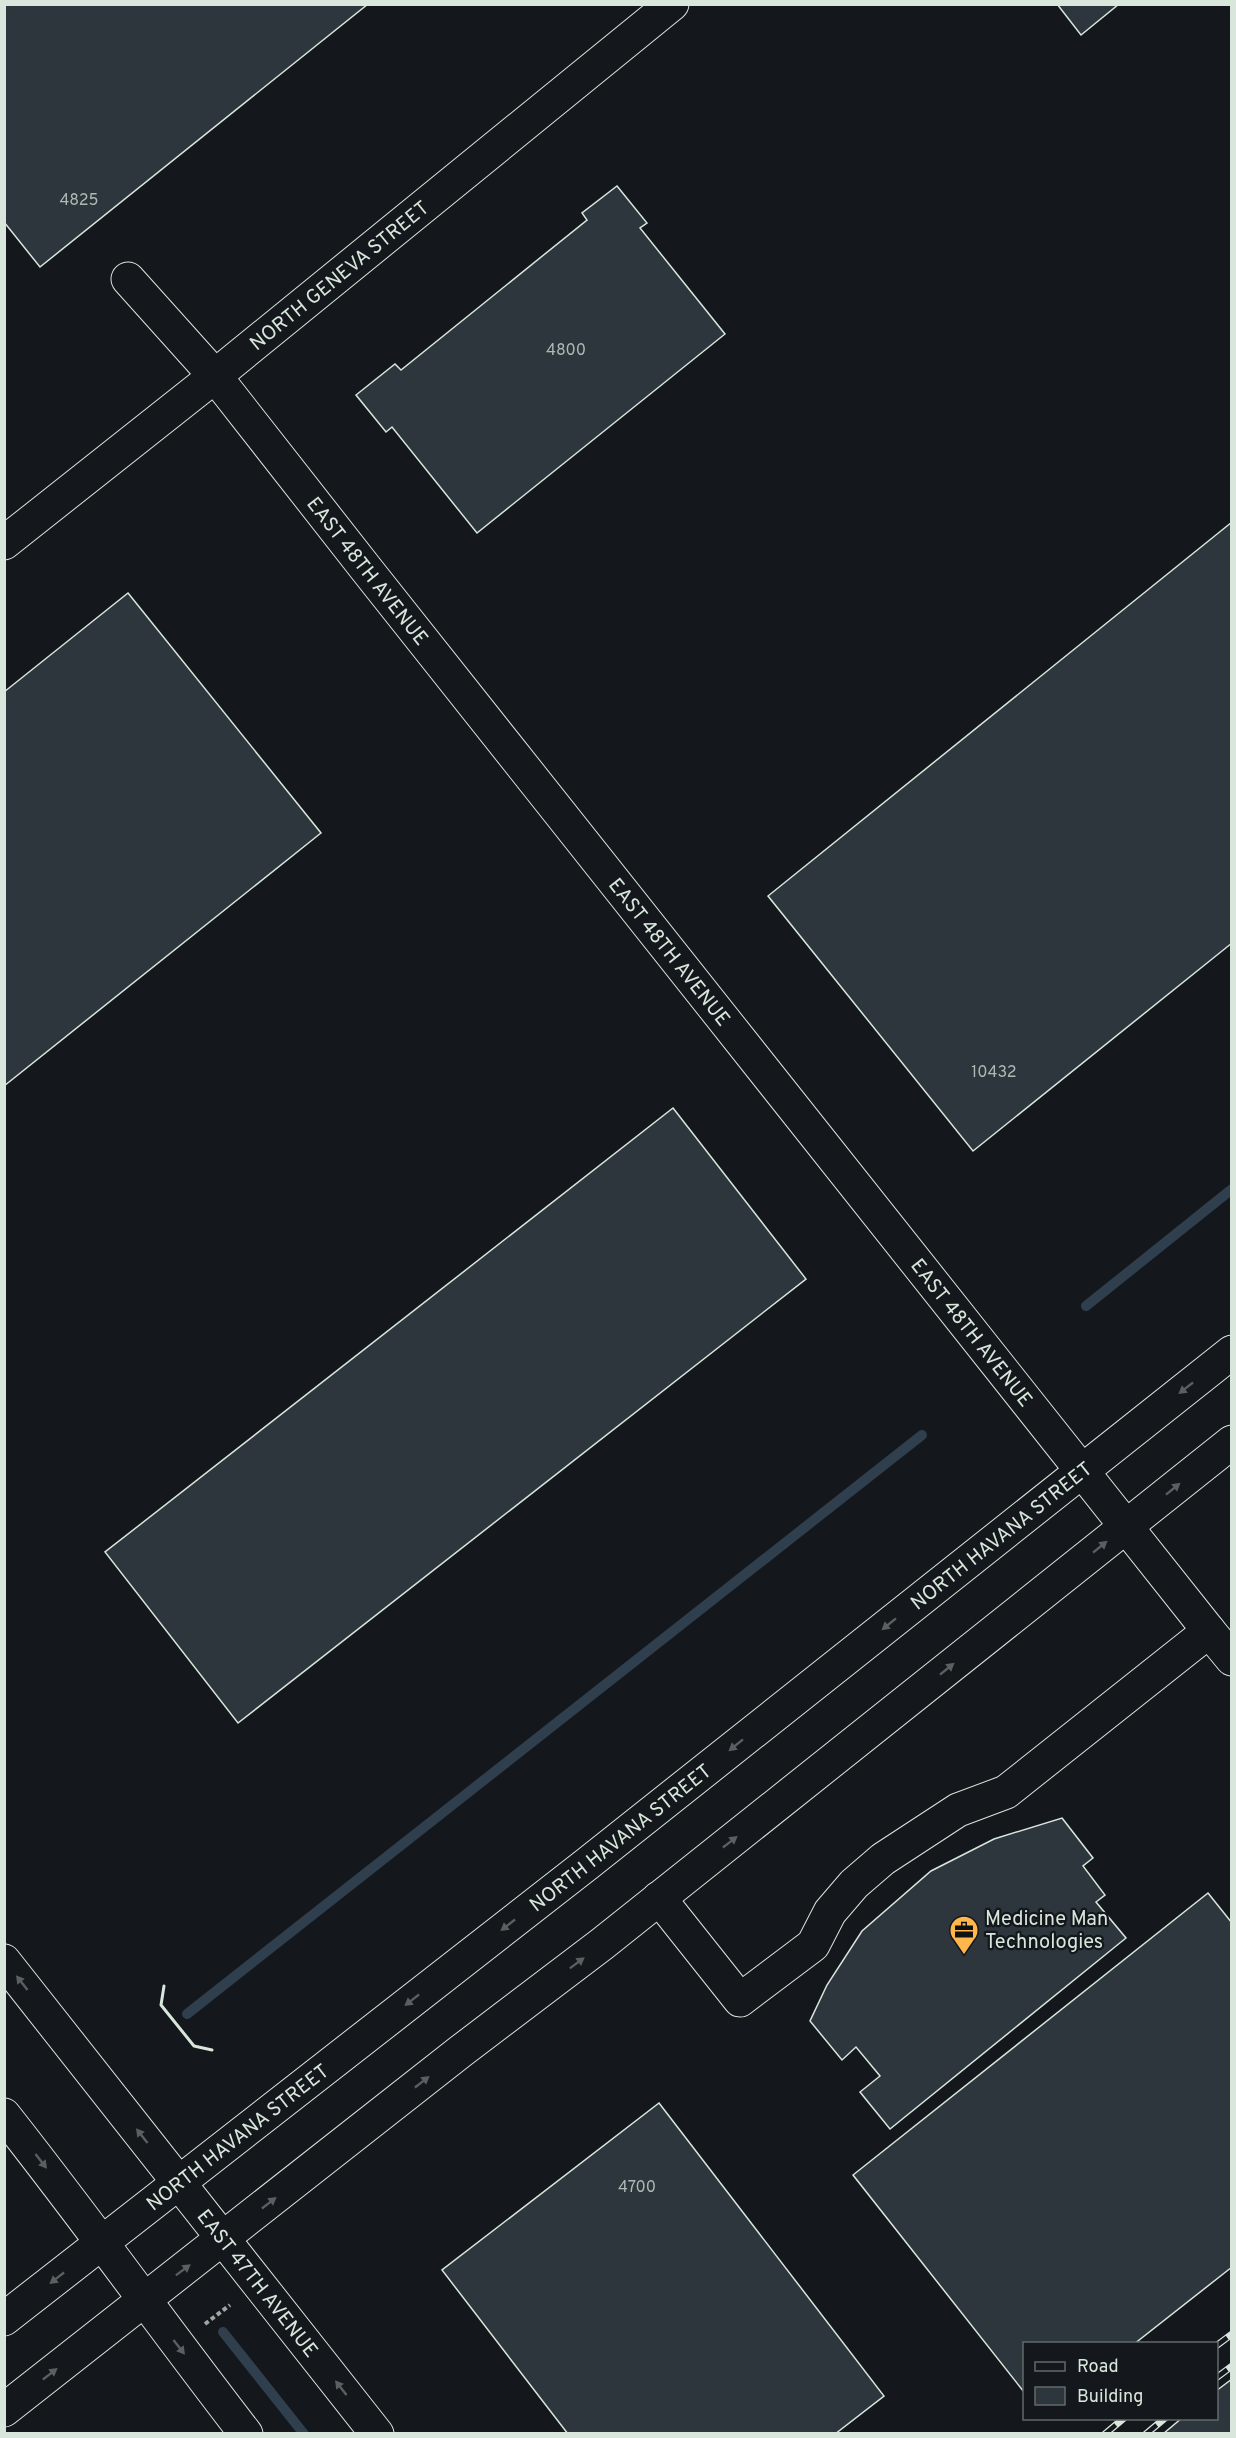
<svg xmlns="http://www.w3.org/2000/svg" width="1236" height="2438" viewBox="0 0 1236 2438" font-family="Overpass,sans-serif">
<style>
.lines{fill:none;stroke-linecap:round;stroke-linejoin:round}
.stream{stroke:#2f3f4d;stroke-width:10}
.building{fill:#2c363c;stroke:#d8e6dc;stroke-width:1.5}
.minor-casing{stroke:#d8e6dc;stroke-width:35}
.major-casing{stroke:#d8e6dc;stroke-width:35}
.path{stroke:#9da8a2;stroke-width:4;stroke-dasharray:4.5 3;stroke-linecap:butt}
.minor{stroke:#14181c;stroke-width:33}
.major{stroke:#14181c;stroke-width:33}
.rail-casing{stroke:#d8e6dc;stroke-width:7}
.rail{stroke:#14181c;stroke-width:4.5;stroke-dasharray:14;stroke-linecap:butt}
.wall{stroke:#d8e6dc;stroke-width:3}
.oneway{fill:#59605f}
.labels{text-anchor:middle;stroke-width:4.5;stroke-linejoin:round;paint-order:stroke}
.number-label{font-size:16px;fill:#adbab4}
.street-label{font-size:20px;fill:#d8e6dc;stroke:#14181c}
.poi-label{font-size:20px;fill:#d8e6dc;stroke:#14181c;text-anchor:start}
</style>
<rect width="100%" height="100%" fill="#14181c"/>
<g class="lines">
<g class="stream">
<polyline points="1086,1306 1232,1189"/>
<polyline points="187,2014 922,1435"/>
<polyline points="223,2332 304,2434"/>
</g>
</g>
<g class="building">
<polygon points="4,4 368,4 40,267 4,222"/>
<polygon points="1057,4 1119,4 1081,35"/>
<polygon points="617,186 647,223 640,228 725,334 477,533 392,427 386,432 356,395 395,364 401,370 587,220 582,213"/>
<polygon points="1232,522 1232,943 973,1151 768,896"/>
<polygon points="128,593 321,833 4,1086 4,692"/>
<polygon points="673,1108 806,1279 238,1723 105,1552"/>
<polygon points="1062,1818 1093,1858 1083,1866 1105,1895 1096,1902 1126,1938 890,2129 860,2092 880,2076 856,2047 842,2060 810,2021 827,1985 862,1931 931,1871 994,1839"/>
<polygon points="1208,1893 1232,1923 1232,2267 1134,2344 1024,2344 1024,2392 853,2175"/>
<polygon points="659,2103 884,2396 835,2434 568,2434 442,2270"/>
<polygon points="1232,2379 1232,2434 1163,2434 1182,2418 1216,2418 1216,2391"/>
</g>
<g class="lines">
<g class="minor-casing">
<g id="minor">
<path id="s1" d="M128,279L215,376L367,570L1209,1631"/>
<path id="s2" d="M4,543L215,376L672,4"/>
<polyline points="659,1898 740,2000 813,1945 830,1912 854,1884 883,1859 958,1810 1006,1792 1209,1631 1232,1659"/>
</g>
</g>
<g class="major-casing">
<g id="major">
<path id="s3" d="M4,1961L377,2434"/>
<path d="M4,2115C87,2220 164,2328 246,2434"/>
<path id="s4" d="M4,2319L587,1864L1232,1352"/>
<polyline points="4,2410 461,2051 602,1944 1232,1442"/>
</g>
</g>
<polyline class="path" points="205,2324 230,2305"/>
<use href="#minor" class="minor"/>
<use href="#major" class="major"/>
<g class="rail-casing">
<g id="rail">
<polyline points="1216,2346 1232,2334"/>
<polyline points="1216,2378 1232,2366"/>
<polyline points="1105,2434 1124,2418"/>
<polyline points="1146,2434 1165,2418"/>
</g>
</g>
<use href="#rail" class="rail"/>
<polyline class="wall" points="164,1986 161,2005 194,2046 212,2050"/>
</g>
<defs><path id="oneway-solid" d="M-6-.8H1V-3.2L6.5 0L1 3.2V.8H-6Z" transform="scale(1.5)"/></defs>
<g class="oneway">
<use href="#oneway-solid" transform="translate(1186 1388) rotate(142)"/>
<use href="#oneway-solid" transform="translate(1173 1489) rotate(-39)"/>
<use href="#oneway-solid" transform="translate(1100 1547) rotate(-39)"/>
<use href="#oneway-solid" transform="translate(889 1624) rotate(141)"/>
<use href="#oneway-solid" transform="translate(947 1669) rotate(-39)"/>
<use href="#oneway-solid" transform="translate(736 1745) rotate(141)"/>
<use href="#oneway-solid" transform="translate(730 1842) rotate(-38)"/>
<use href="#oneway-solid" transform="translate(508 1925) rotate(142)"/>
<use href="#oneway-solid" transform="translate(577 1963) rotate(-37)"/>
<use href="#oneway-solid" transform="translate(22 1983) rotate(-128)"/>
<use href="#oneway-solid" transform="translate(412 2000) rotate(142)"/>
<use href="#oneway-solid" transform="translate(422 2082) rotate(-38)"/>
<use href="#oneway-solid" transform="translate(142 2136) rotate(-128)"/>
<use href="#oneway-solid" transform="translate(41 2161) rotate(52)"/>
<use href="#oneway-solid" transform="translate(269 2203) rotate(-38)"/>
<use href="#oneway-solid" transform="translate(183 2270) rotate(-37)"/>
<use href="#oneway-solid" transform="translate(57 2278) rotate(142)"/>
<use href="#oneway-solid" transform="translate(179 2347) rotate(52)"/>
<use href="#oneway-solid" transform="translate(50 2374) rotate(-38)"/>
<use href="#oneway-solid" transform="translate(341 2388) rotate(-128)"/>
</g>
<defs>
<g id="office-pin" transform="scale(1.5)"><path d="M0 17L-7.5 6A9.5 9.5 0 1 1 7.5 6Z" fill="#ffb74d" stroke="#14181c"/><path d="M-6-3h4V-5.5h4V-3h4V5H-6ZM-1-4.5V-3h2v-1.5ZM-6 0V1H6V0Z" fill="#111"/></g>
</defs>
<g fill-rule="evenodd">
<use href="#office-pin" x="964" y="1930"/>
</g>
<g class="labels">
<g class="number-label">
<text x="79" y="205">4825</text>
<text x="566" y="355">4800</text>
<text x="994" y="1077">10432</text>
<text x="637" y="2192">4700</text>
</g>
<g class="street-label">
<text dy="7" stroke="none"><textPath href="#s2" startOffset="429">NORTH GENEVA STREET</textPath></text>
<text dy="7" stroke="none"><textPath href="#s1" startOffset="378">EAST 48TH AVENUE</textPath></text>
<text dy="7" stroke="none"><textPath href="#s1" startOffset="864">EAST 48TH AVENUE</textPath></text>
<text dy="7" stroke="none"><textPath href="#s1" startOffset="1350">EAST 48TH AVENUE</textPath></text>
<text dy="7" stroke="none"><textPath href="#s4" startOffset="1268">NORTH HAVANA STREET</textPath></text>
<text dy="7" stroke="none"><textPath href="#s4" startOffset="782">NORTH HAVANA STREET</textPath></text>
<text dy="7" stroke="none"><textPath href="#s4" startOffset="296">NORTH HAVANA STREET</textPath></text>
<text dy="7" stroke="none"><textPath href="#s3" startOffset="410">EAST 47TH AVENUE</textPath></text>
</g>
<g class="poi-label">
<text x="985" y="1925">Medicine Man<tspan x="985" dy="23">Technologies</tspan></text>
</g>
</g>
<rect width="1236" height="2438" fill="none" stroke="#d8e6dc" stroke-width="12"/>
<rect x="1023" y="2342" width="195" height="78" fill="#14181c" stroke="#626a69" stroke-width="1.5"/>
<rect x="1035" y="2362" width="30" height="9" fill="#14181c" stroke="#626a69" stroke-width="1.5"/>
<text x="1077" y="2372" font-size="18" fill="#d8e6dc">Road</text>
<rect x="1035" y="2387" width="30" height="18" fill="#2c363c" stroke="#626a69" stroke-width="1.5"/>
<text x="1077" y="2402" font-size="18" fill="#d8e6dc">Building</text>
</svg>
